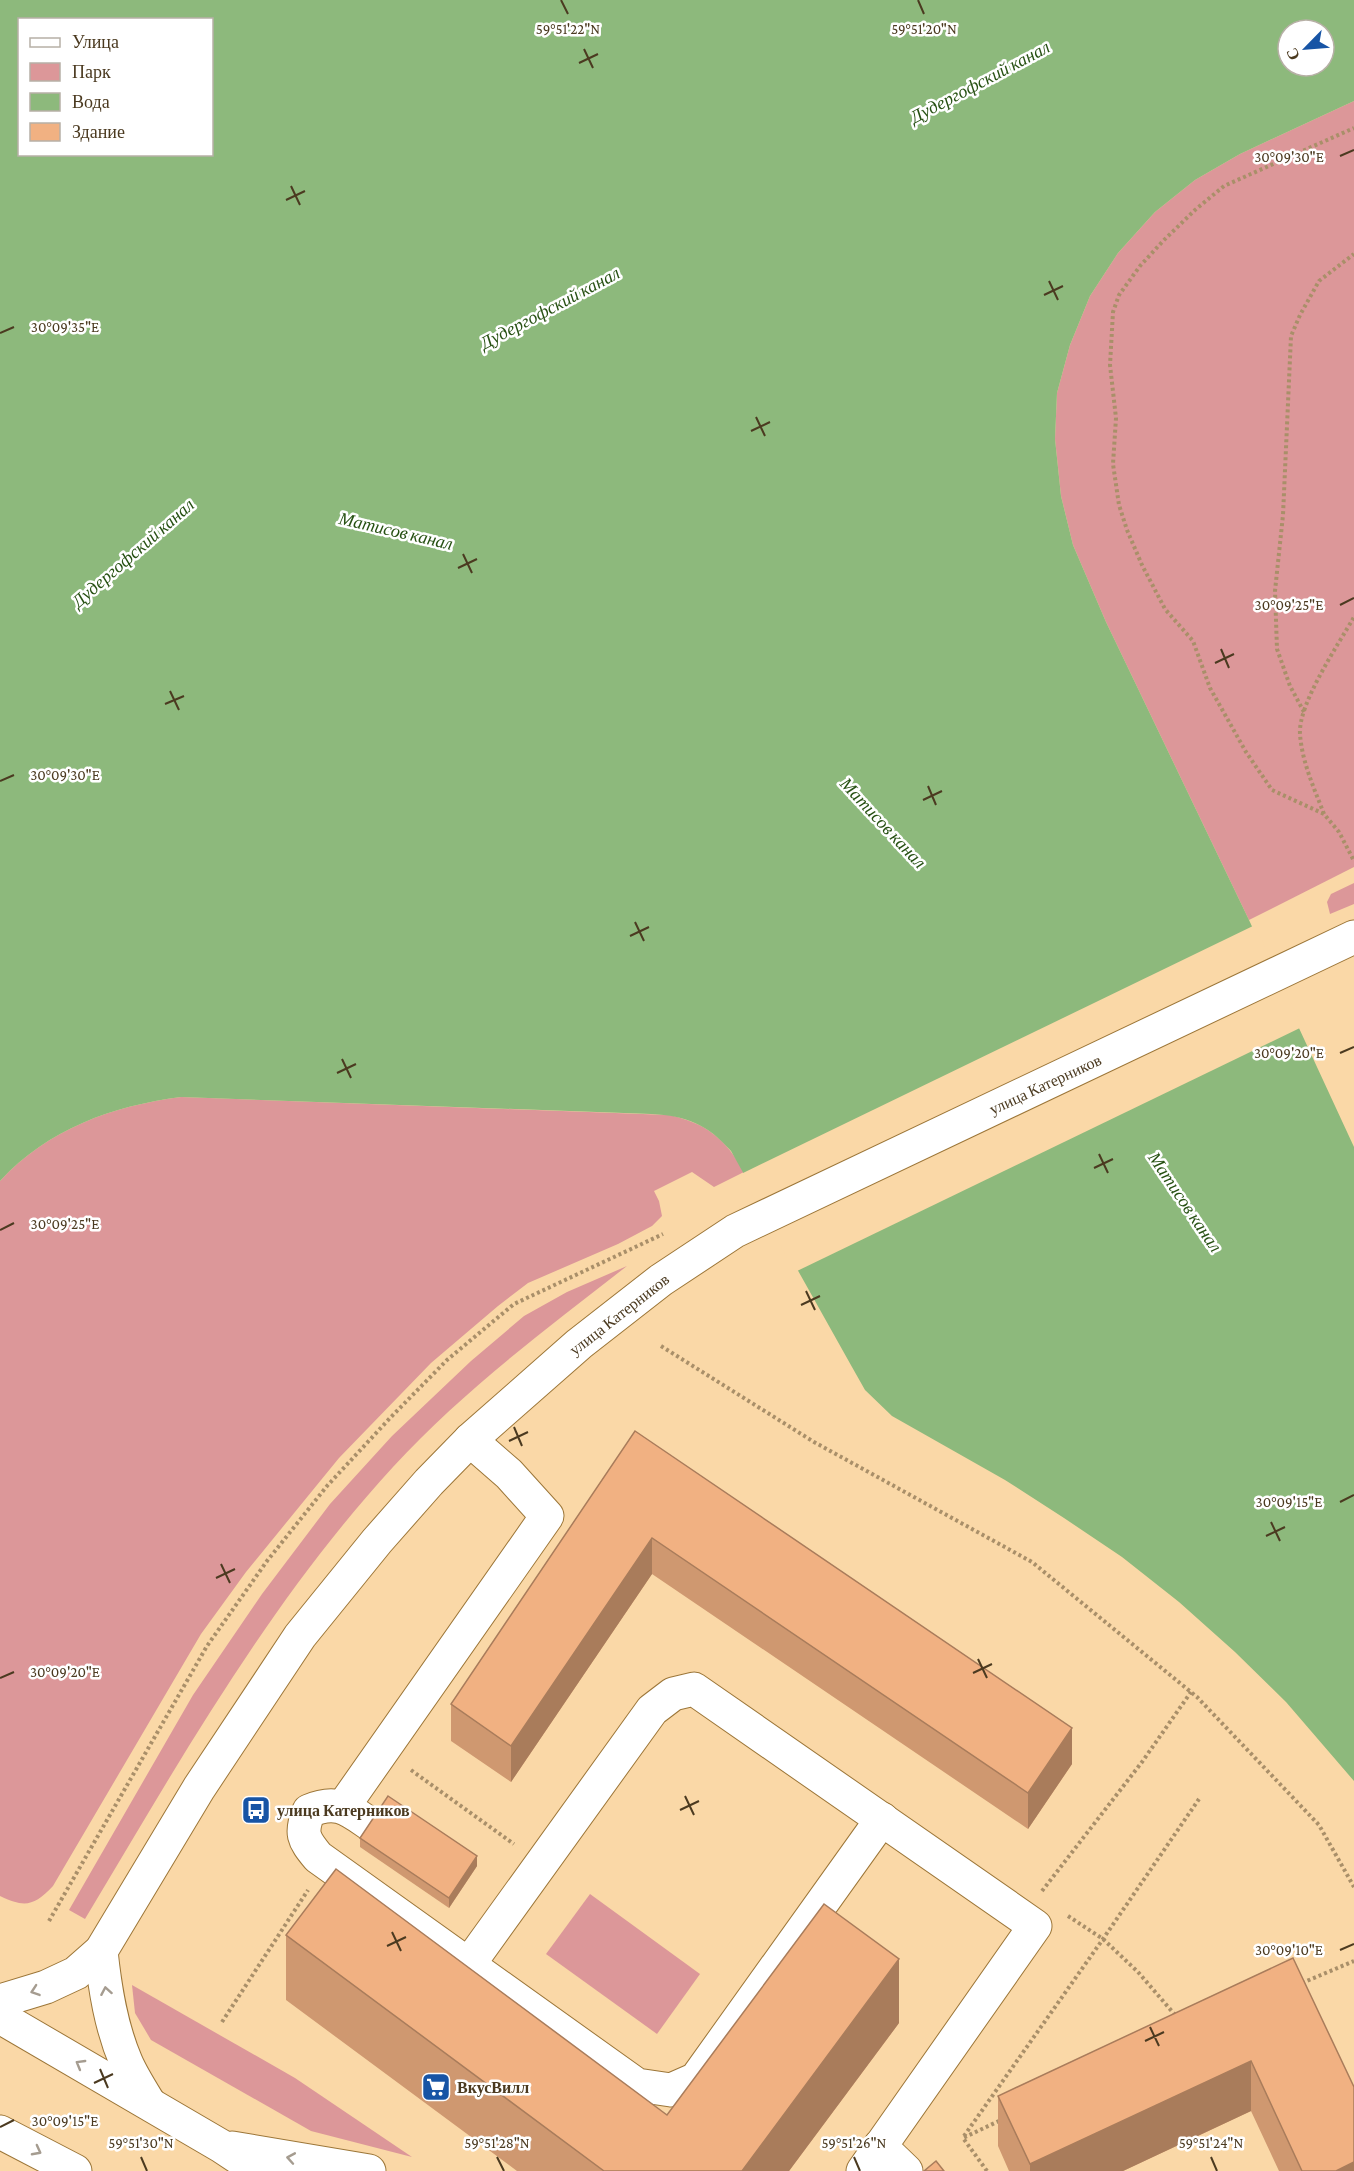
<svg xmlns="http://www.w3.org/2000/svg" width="1354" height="2171" viewBox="0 0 1354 2171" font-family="'Crimson Pro',serif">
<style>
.green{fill:#dc9799}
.water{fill:#8db97c;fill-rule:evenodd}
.pier{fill:#fad8a7}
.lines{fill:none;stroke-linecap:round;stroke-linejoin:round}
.minor-casing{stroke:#9c7638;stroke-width:35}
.path{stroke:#a98f69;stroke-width:4;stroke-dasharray:3 3;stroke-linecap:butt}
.minor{stroke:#fff;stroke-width:33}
.wall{fill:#cf9870}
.shaded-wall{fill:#a97c5b}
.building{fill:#f1b182;stroke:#a97c5b;stroke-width:1.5}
.oneway{stroke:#a59c90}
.ticks{fill:none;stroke:#4b3a20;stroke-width:2}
.labels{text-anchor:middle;stroke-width:5;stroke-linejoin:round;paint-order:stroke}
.street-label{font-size:16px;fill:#4b3a20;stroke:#fff}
.poi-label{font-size:16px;font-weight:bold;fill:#4b3a20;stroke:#fff;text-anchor:start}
.water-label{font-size:18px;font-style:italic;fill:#275113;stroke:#fff}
.ticks-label{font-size:15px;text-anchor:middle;fill:#4b3a20;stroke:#fff;stroke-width:5;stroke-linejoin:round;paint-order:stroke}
</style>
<rect width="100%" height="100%" fill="#fad8a7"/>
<g class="green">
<polygon points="1354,101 1354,867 1249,920 1106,622 1073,545 1061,496 1055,439 1057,393 1070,345 1090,296 1118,253 1155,212 1195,180 1240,154"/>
<polygon points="1354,883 1354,904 1330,914 1327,902 1331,894"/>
<path d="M181,1097L669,1115C706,1123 726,1139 744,1172L714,1187L692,1172L654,1191L659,1201L662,1216L652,1226L618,1244L528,1283L498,1306L431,1363L339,1458L246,1572L201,1634L53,1886C34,1906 25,1908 0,1896V1181C48,1129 112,1106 181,1097Z"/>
<path d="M627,1266C546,1329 463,1391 393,1467C269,1602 179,1762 85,1919L69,1910L193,1695L262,1594L330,1504L392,1436L471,1361L524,1316L567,1292Z"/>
<polygon points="590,1894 700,1974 657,2034 546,1954"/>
<polygon points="132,1985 295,2078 412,2157 311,2131 151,2040 135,2013"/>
</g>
<path class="water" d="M0,0H1354V101L1240,154L1195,180L1155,212L1118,253L1090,296L1070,345L1057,393L1055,439L1061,496L1073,545L1106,622L1249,920L1354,1147V1781L1286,1702L1235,1652L1179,1602L1122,1557L1064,1518L1005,1480L892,1416L865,1390L852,1367L731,1151C707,1124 687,1116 651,1114L181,1097C112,1106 48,1129 0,1181ZM20,20H212V154H20ZM1288,30H1324V66H1288Z"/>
<polygon class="pier" points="1255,925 1302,1027 795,1272 741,1174"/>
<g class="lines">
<g class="minor-casing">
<g id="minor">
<polyline points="343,1807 547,1516 509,1474 470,1440"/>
<path d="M374,1827C350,1811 339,1798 309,1811C300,1833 303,1839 318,1857L637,2085L671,2090L696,2079L882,1819"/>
<path d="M101,1951C105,1989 111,2027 126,2062C132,2076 141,2090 149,2103"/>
<polyline points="469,1964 652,1710 673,1694 694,1689 1035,1926 863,2171"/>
<polyline points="0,2001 46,1987 76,1973 101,1951 199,1788 300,1636 377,1541 429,1482 470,1440 579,1344 661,1280 735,1231 1354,937"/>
<polyline points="0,2017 221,2146 259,2171"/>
<polyline points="0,2132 75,2171"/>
<polyline points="880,2146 906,2171"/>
<polyline points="232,2148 369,2171"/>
</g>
</g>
<g class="path">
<polyline points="1304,712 1290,686 1277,649 1275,591 1283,515 1291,336 1300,315 1319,281 1354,254"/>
<path d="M1324,814C1314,788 1302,762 1300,734C1298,704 1338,645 1354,617"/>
<polyline points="1353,859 1339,832 1324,814 1272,790 1246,752 1210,688 1193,641 1165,609 1142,565 1127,530 1119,505 1113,464 1116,418 1110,365 1113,312 1119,295 1140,266 1163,241 1195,210 1224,186 1354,128"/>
<polyline points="661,1346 814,1442 1032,1562 1197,1697 1319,1825 1354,1887"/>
<polyline points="411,1770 514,1844"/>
<polyline points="1042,1891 1142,1762 1191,1692"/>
<polyline points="1068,1916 1103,1939 1138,1972 1176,2016"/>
<polyline points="49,1921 207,1646 267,1561 327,1486 391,1417 447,1360 514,1304 663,1234"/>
<polyline points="1302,1983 1354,1961"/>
<polyline points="222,2022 308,1890"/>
<polyline points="964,2136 1103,1939 1199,1799"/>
<polyline points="987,2171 963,2138 1001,2120"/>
</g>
<use href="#minor" class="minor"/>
</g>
<g class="wall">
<polygon points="635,1431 1072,1764 1028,1829 652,1574 511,1782 451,1741 451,1704"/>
<polygon points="360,1838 477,1866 449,1908 360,1847"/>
<polygon points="286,1935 667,2115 899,2023 789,2171 517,2171 286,2000"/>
<polygon points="1293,1958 1354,2171 1279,2171 1251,2111 1123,2171 1009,2171 998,2146 998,2096"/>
</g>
<g class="shaded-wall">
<polygon points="652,1538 652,1574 511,1782 511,1746"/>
<polygon points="1072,1728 1072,1764 1028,1829 1028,1793"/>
<polygon points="477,1856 477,1866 449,1908 449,1898"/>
<polygon points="899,1959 899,2023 789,2171 742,2171"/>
<polygon points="1251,2061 1251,2111 1123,2171 1030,2171 1030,2164"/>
<polygon points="1354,2162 1354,2171 1336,2171"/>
</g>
<g class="building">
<polygon points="635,1431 1072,1728 1028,1793 652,1538 511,1746 451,1704"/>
<polygon points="388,1796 477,1856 449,1898 360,1838"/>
<polygon points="336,1869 667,2115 824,1904 899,1959 742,2171 604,2171 286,1935"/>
<polygon points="1293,1958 1354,2087 1354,2162 1336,2171 1302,2171 1251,2061 1030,2164 998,2096"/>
<polygon points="936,2161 944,2171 924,2171"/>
</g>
<defs><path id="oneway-chevron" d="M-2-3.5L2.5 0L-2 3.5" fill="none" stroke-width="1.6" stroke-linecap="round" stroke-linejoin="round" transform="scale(1.5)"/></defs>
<g class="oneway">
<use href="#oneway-chevron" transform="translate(35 1991) rotate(161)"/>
<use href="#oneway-chevron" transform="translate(106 1991) rotate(-100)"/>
<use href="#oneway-chevron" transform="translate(80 2064) rotate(-150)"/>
<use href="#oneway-chevron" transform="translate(37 2151) rotate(28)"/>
<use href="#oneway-chevron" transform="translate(291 2158) rotate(-170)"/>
</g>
<path class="ticks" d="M561,0L568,14M918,0L924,14M584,49L593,68M579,63L598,54M1340,156L1354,150M291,186L300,205M286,200L305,191M1049,281L1058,300M1044,295L1063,286M0,333L14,327M756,417L765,436M751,431L770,422M463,554L472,573M458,568L477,559M1340,605L1354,598M1221,649L1229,668M1215,663L1234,654M170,691L179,710M165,704L184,696M0,781L14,775M928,786L936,805M923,800L942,791M635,922L644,941M630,936L649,927M1340,1053L1354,1047M342,1059L351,1078M337,1073L356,1064M1099,1154L1108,1173M1094,1168L1113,1159M0,1230L14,1223M806,1291L815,1310M801,1305L820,1296M514,1427L522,1446M509,1441L528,1432M1340,1502L1354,1495M1271,1522L1280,1541M1266,1536L1285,1527M221,1564L230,1583M216,1578L235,1569M978,1659L987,1678M973,1673L992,1664M0,1678L14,1672M685,1796L694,1815M680,1810L699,1801M392,1932L401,1951M387,1946L406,1937M1340,1950L1354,1944M1150,2027L1159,2046M1145,2041L1164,2032M100,2069L108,2088M94,2083L113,2074M0,2127L14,2120M141,2157L147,2171M497,2157L504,2171M854,2157L860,2171M1211,2157L1217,2171"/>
<defs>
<g id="bus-square" transform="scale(1.5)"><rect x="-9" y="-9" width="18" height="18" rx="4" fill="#1754a5" stroke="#fff"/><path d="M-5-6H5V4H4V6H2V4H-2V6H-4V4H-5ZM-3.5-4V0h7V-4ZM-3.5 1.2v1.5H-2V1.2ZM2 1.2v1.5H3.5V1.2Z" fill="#fff"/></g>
<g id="supermarket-square" transform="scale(1.5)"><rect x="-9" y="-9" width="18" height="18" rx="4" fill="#1754a5" stroke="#fff"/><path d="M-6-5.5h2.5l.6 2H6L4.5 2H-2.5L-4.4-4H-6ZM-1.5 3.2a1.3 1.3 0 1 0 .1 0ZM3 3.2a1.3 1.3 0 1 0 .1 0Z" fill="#fff"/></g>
</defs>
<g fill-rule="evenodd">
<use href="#bus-square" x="256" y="1810"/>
<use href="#supermarket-square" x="436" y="2087"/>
</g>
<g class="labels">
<g class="street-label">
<text transform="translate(1045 1084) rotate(-25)" y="6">улица Катерников</text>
<text transform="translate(619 1314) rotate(-38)" y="6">улица Катерников</text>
</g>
<g class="poi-label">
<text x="277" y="1816">улица Катерников</text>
<text x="457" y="2093">ВкусВилл</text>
</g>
<g class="water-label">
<text transform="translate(980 82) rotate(-28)" y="6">Дудергофский канал</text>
<text transform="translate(550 308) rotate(-28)" y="6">Дудергофский канал</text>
<text transform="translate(396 531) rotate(13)" y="6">Матисов канал</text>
<text transform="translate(133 553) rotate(-41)" y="6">Дудергофский канал</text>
<text transform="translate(883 823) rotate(47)" y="6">Матисов канал</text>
<text transform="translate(1185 1202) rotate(56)" y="6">Матисов канал</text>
</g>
</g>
<g class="ticks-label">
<text x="568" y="34">59°51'22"N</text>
<text x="924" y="34">59°51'20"N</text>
<text x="1289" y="162">30°09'30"E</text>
<text x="65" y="332">30°09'35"E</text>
<text x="1289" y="610">30°09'25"E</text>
<text x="65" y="780">30°09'30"E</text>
<text x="1289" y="1058">30°09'20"E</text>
<text x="65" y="1229">30°09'25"E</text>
<text x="1289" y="1507">30°09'15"E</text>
<text x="65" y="1677">30°09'20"E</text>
<text x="1289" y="1955">30°09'10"E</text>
<text x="65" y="2126">30°09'15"E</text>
<text x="141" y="2148">59°51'30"N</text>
<text x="497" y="2148">59°51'28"N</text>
<text x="854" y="2148">59°51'26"N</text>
<text x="1211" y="2148">59°51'24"N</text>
</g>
<rect x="18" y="18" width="195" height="138" fill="#ffffff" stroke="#b7b0a6" stroke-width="1.5"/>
<rect x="30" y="38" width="30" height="9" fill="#ffffff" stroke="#b7b0a6" stroke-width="1.5"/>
<text x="72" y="48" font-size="18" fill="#4b3a20">Улица</text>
<rect x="30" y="63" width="30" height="18" fill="#dc9799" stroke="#b7b0a6" stroke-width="1.5"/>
<text x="72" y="78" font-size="18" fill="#4b3a20">Парк</text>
<rect x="30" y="93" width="30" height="18" fill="#8db97c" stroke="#b7b0a6" stroke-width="1.5"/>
<text x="72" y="108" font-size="18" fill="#4b3a20">Вода</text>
<rect x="30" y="123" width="30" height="18" fill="#f1b182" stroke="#b7b0a6" stroke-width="1.5"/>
<text x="72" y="138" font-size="18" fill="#4b3a20">Здание</text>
<g transform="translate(1306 48) rotate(245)"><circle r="28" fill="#ffffff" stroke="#b7b0a6" stroke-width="1.5"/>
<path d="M0-4.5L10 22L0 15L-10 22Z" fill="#1754a5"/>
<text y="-9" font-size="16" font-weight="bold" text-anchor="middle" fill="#4b3a20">С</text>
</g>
</svg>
